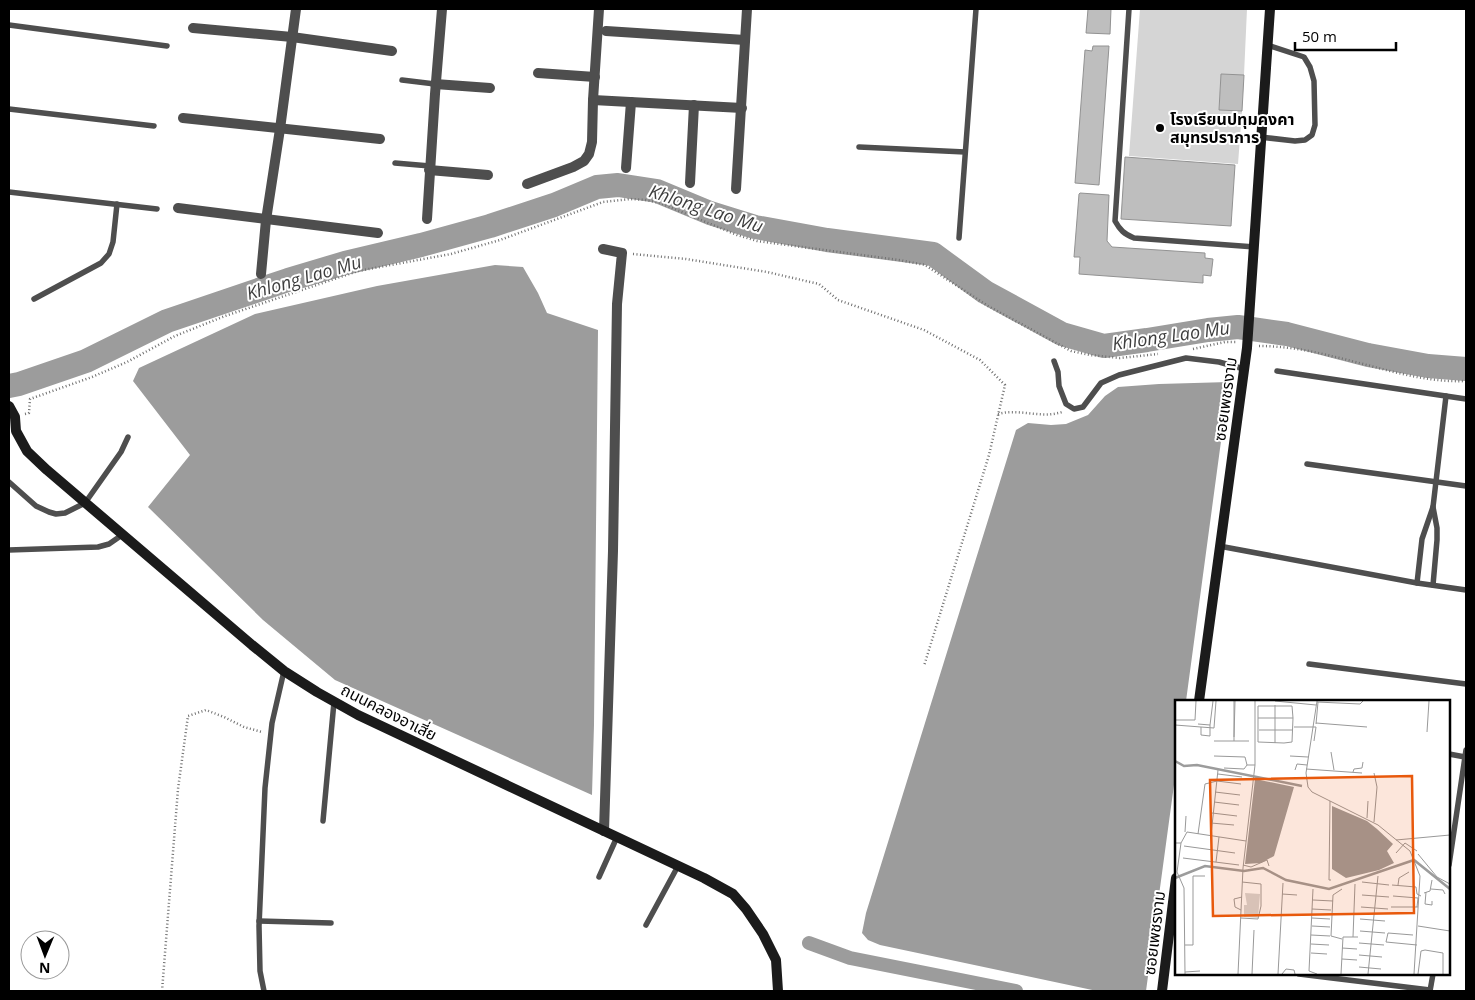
<svg xmlns="http://www.w3.org/2000/svg" width="1475" height="1000" viewBox="0 0 1475 1000" font-family="'Open Sans','Noto Sans Thai',sans-serif">
<style>
.green{fill:#d5d5d5}
.water{fill:#9c9c9c}
.lines{fill:none;stroke-linecap:round;stroke-linejoin:round}
.canal{stroke:#9c9c9c;stroke-width:14}
.river{stroke:#9c9c9c;stroke-width:24}
.building{fill:#bebebe;stroke:#929292}
.path{stroke:#707070;stroke-width:2.5;stroke-dasharray:1 2.5;stroke-linecap:butt}
.lane{stroke:#4e4e4e;stroke-width:5.5}
.street{stroke:#4e4e4e;stroke-width:10}
.secondary{stroke:#1b1b1b;stroke-width:10}
.poi-dot{fill:#000;stroke:#fff;stroke-width:2}
.labels{text-anchor:middle;stroke-width:4;stroke-linejoin:round;paint-order:stroke}
.poi-label{font-size:16px;font-weight:bold;fill:#000;stroke:#fff;text-anchor:start}
.street-label{font-size:16px;fill:#000;stroke:#fff}
.water-label{font-size:18px;font-style:italic;fill:#3d3d3d;stroke:#fff}
.inset-river{fill:none;stroke:#9c9c9c;stroke-width:2.5}
.inset-road{fill:none;stroke:#999;stroke-width:1}
.view{fill:#e8590c;fill-opacity:0.15;stroke:#e8590c;stroke-width:2.5}
.inset-edge{fill:none;stroke:#000;stroke-width:2.5}
</style>
<rect width="100%" height="100%" fill="#fff"/>
<polygon class="green" points="1140,9 1247,9 1244,75 1221,74 1219,110 1242,111 1238,164 1129,156"/>
<g class="water">
<polygon points="495,265 523,267 538,293 547,313 598,330 594,725 592,795 335,680 263,620 148,507 190,455 133,381 139,368 255,314 377,286"/>
<polygon points="1229,382 1186,701 1176,701 1176,770 1146,991 1097,991 880,945 868,940 862,933 866,913 1016,430 1028,423 1051,425 1066,424 1088,415 1105,396 1118,387 1159,384"/>
</g>
<g class="lines">
<polyline class="canal" points="809,943 850,958 1016,991"/>
<polyline class="river" points="9,386 19,384 86,361 167,321 288,280 345,263 421,245 490,226 554,205 597,187 618,185 657,191 710,213 755,227 827,240 933,254 985,292 1062,334 1104,346 1147,340 1208,330 1238,327 1287,334 1368,355 1428,366 1466,369"/>
</g>
<g class="building">
<polygon points="1088,9 1111,9 1110,34 1086,33"/>
<polygon points="1093,46 1109,46 1099,185 1075,183 1085,50 1092,51"/>
<polygon points="1221,74 1244,75 1242,111 1219,110"/>
<polygon points="1125,157 1235,165 1231,226 1121,219"/>
<polygon points="1080,193 1109,195 1107,241 1112,247 1205,253 1205,258 1213,259 1211,276 1203,275 1203,283 1079,274 1080,257 1074,257 1079,194"/>
</g>
<g class="lines">
<g class="path">
<polyline points="633,254 686,259 767,272 819,284 838,300 924,330 980,360 1005,385 989,455 924,666"/>
<path d="M1259,346C1283,346 1308,350 1331,356C1376,366 1420,383 1466,381"/>
<polyline points="1193,349 1225,342 1236,342"/>
<polyline points="25,414 29,413 30,399 92,377 127,362 175,336 225,316 358,271 451,254 500,240 603,202 630,199 646,200 660,203 737,235 757,241 899,260 925,265 988,306 1071,351 1090,355 1120,358 1158,354"/>
<path d="M998,414C1019,408 1041,419 1062,412"/>
<polyline points="162,991 178,789 188,716 206,710 224,717 244,727 262,732"/>
</g>
<g class="lane">
<path d="M1129,9L1115,221C1120,230 1124,234 1134,238L1255,247"/>
<polyline points="9,25 167,46"/>
<polyline points="402,80 435,84"/>
<polyline points="9,109 154,126"/>
<polyline points="1260,137 1295,141 1305,140 1312,135 1315,125 1314,81 1310,67 1304,57 1267,45"/>
<polyline points="859,147 965,152"/>
<polyline points="395,163 430,166"/>
<polyline points="9,192 157,209"/>
<polyline points="959,238 976,9"/>
<polyline points="34,299 101,263 109,254 113,242 117,204"/>
<polyline points="1054,361 1058,372 1059,386 1066,404 1074,409 1083,407 1101,383 1119,375 1186,358 1219,362 1244,369"/>
<polyline points="1277,371 1466,399"/>
<polyline points="1307,464 1466,486"/>
<polyline points="9,482 36,506 49,512 56,514 65,513 85,503 121,452 128,437"/>
<polyline points="1219,546 1417,583 1466,590"/>
<polyline points="9,550 98,547 109,544 122,535"/>
<polyline points="1417,583 1422,539 1433,507 1446,396"/>
<polyline points="1433,585 1437,540 1437,528 1433,507"/>
<polyline points="1309,664 1466,684"/>
<polyline points="1449,754 1465,757"/>
<polyline points="323,821 334,702"/>
<polyline points="1449,865 1466,750"/>
<polyline points="599,877 617,837"/>
<polyline points="259,921 331,923"/>
<polyline points="646,925 678,866"/>
<polyline points="1299,974 1430,990"/>
<polyline points="264,991 260,971 259,926 265,788 272,723 284,671"/>
<polyline points="1430,991 1433,974"/>
</g>
<g class="street">
<polyline points="193,28 292,37 392,51"/>
<polyline points="606,31 745,40"/>
<polyline points="538,73 595,77"/>
<polyline points="435,84 490,88"/>
<polyline points="593,100 742,108"/>
<polyline points="183,118 380,139"/>
<polyline points="626,168 631,102"/>
<polyline points="429,170 488,175"/>
<polyline points="690,183 694,105"/>
<polyline points="527,184 573,167 584,161 589,154 592,142 593,100 599,9"/>
<polyline points="736,189 747,9"/>
<polyline points="178,208 378,233"/>
<polyline points="427,219 435,94 442,9"/>
<polyline points="603,249 622,253 617,304 613,551 604,831"/>
<polyline points="261,274 266,220 280,129 296,9"/>
</g>
<g class="secondary">
<polyline points="9,406 15,417 16,431 27,451 47,470 252,645 284,671 317,692 358,715 704,878 733,894 746,909 763,934 776,960 778,991"/>
<polyline points="1199,701 1247,348 1270,9"/>
<polyline points="1162,991 1176,878"/>
</g>
</g>
<circle class="poi-dot" cx="1160" cy="128" r="5"/>
<g class="labels">
<g class="poi-label">
<text x="1170" y="125">โรงเรียนปทุมคงคา<tspan x="1170" dy="18">สมุทรปราการ</tspan></text>
</g>
<g class="street-label">
<text transform="translate(1225 399) rotate(-82)" y="6">ซอยเพชรงาม</text>
<text transform="translate(389 712) rotate(27)" y="6">ถนนคลองอาเสี่ย</text>
<text transform="translate(1154 933) rotate(-83)" y="6">ซอยเพชรงาม</text>
</g>
<g class="water-label">
<text transform="translate(706 209) rotate(18)" y="6">Khlong Lao Mu</text>
<text transform="translate(304 278) rotate(-16)" y="6">Khlong Lao Mu</text>
<text transform="translate(1171 336) rotate(-8)" y="6">Khlong Lao Mu</text>
</g>
</g>
<g transform="translate(1175 700)">
<rect width="275" height="275" fill="#fff"/>
<path d="M70,193L85,194L83,218L69,217V205H72Z" fill="#d5d5d5"/>
<path d="M80,79L119,87L99,156L86,163L70,164ZM157,106L192,121L202,129L218,144L212,151L219,163L204,170L171,178L157,169Z" fill="#9c9c9c"/>
<path class="inset-river" d="M0,61L9,66L22,65L127,86M0,178L30,166L69,171L88,168L111,180L154,189L239,160L275,189"/>
<path class="inset-road" d="M59,1V41M100,1L141,5M142,1L131,73L133,87L137,92L203,125L235,151L245,176L239,274M142,2L185,4L188,1M100,5V43M83,18H118L117,42L109,43L83,42V6H117L118,18M0,20H20L21,1M141,23L192,27M23,24L35,25V36L26,35V27M141,24L143,2M0,25L39,28L41,1M35,25L38,1M119,27H141L139,41M84,30H117M252,32L254,1M59,37L60,1M39,41H74M156,52L159,70M39,56L70,57L72,65M115,56L133,57M49,68L69,69L72,65H80M131,69L187,73M120,70L122,64L132,65M178,72L179,69L187,68L188,62M43,74L67,77M42,81L66,84M40,92L65,95M155,101L154,180H156M39,102L64,105M37,113L62,116M192,118L193,101M199,122L202,87L199,73M36,123L59,125M10,132L11,116M23,134L30,84L42,81M36,135L43,70M221,140L275,135M0,143H6L12,132L71,141M6,143L2,172L9,188L10,274M9,146L60,153M221,153L230,143L242,151M243,154L262,177L275,184M8,158L64,165M41,162L44,137M68,165L76,167L92,160L94,166M187,182L214,185M217,185L241,187L242,194L246,196M223,185L224,178L234,172M138,189L134,271L142,274M167,189L158,195L156,236L167,239M256,189L268,190L270,194M251,192L250,204L257,205V201M249,193L255,191L257,180M107,194L122,195M187,195L214,197M218,196L243,198L242,207M138,200L158,201M186,207L213,209M216,207H243M137,209L156,210M66,210L60,207L59,199L67,197M66,218L83,219L86,206V184L67,182M137,218L155,219M185,219L210,221M137,226L155,227M243,226L275,231M185,231L210,233M136,235L155,236M238,235L213,233L211,242L242,245M178,237L180,184M184,243L209,245M136,244L154,245M10,245H18V176H30M167,248L182,249M136,253L152,254M184,255L207,257M167,259L182,260M184,267L206,269M10,272L25,271M63,274L68,168L80,65V1M77,274L79,230M103,274L108,183M107,274L111,269L119,270L120,274M166,274L168,237H183M193,274L203,176M243,274L246,251L250,250L268,253V274"/>
<path class="view" d="M237,76L239,213L38,216L35,80Z"/>
<rect width="275" height="275" class="inset-edge"/>
</g>
<rect width="1475" height="1000" fill="none" stroke="#000000" stroke-width="20"/>
<g transform="translate(45 955) rotate(181)"><circle r="24" fill="#ffffff" stroke="#999999"/>
<path d="M0-4L9 19L0 12L-9 19Z" fill="#000000"/>
<text y="-8" font-size="14" font-weight="bold" text-anchor="middle" fill="#000000">N</text>
</g>
<path d="M1295 42v8h101v-8" fill="none" stroke="#000000" stroke-width="2.5"/>
<text x="1302" y="42" font-size="15" fill="#000000" stroke="#ffffff" stroke-width="4" paint-order="stroke">50 m</text>
</svg>
